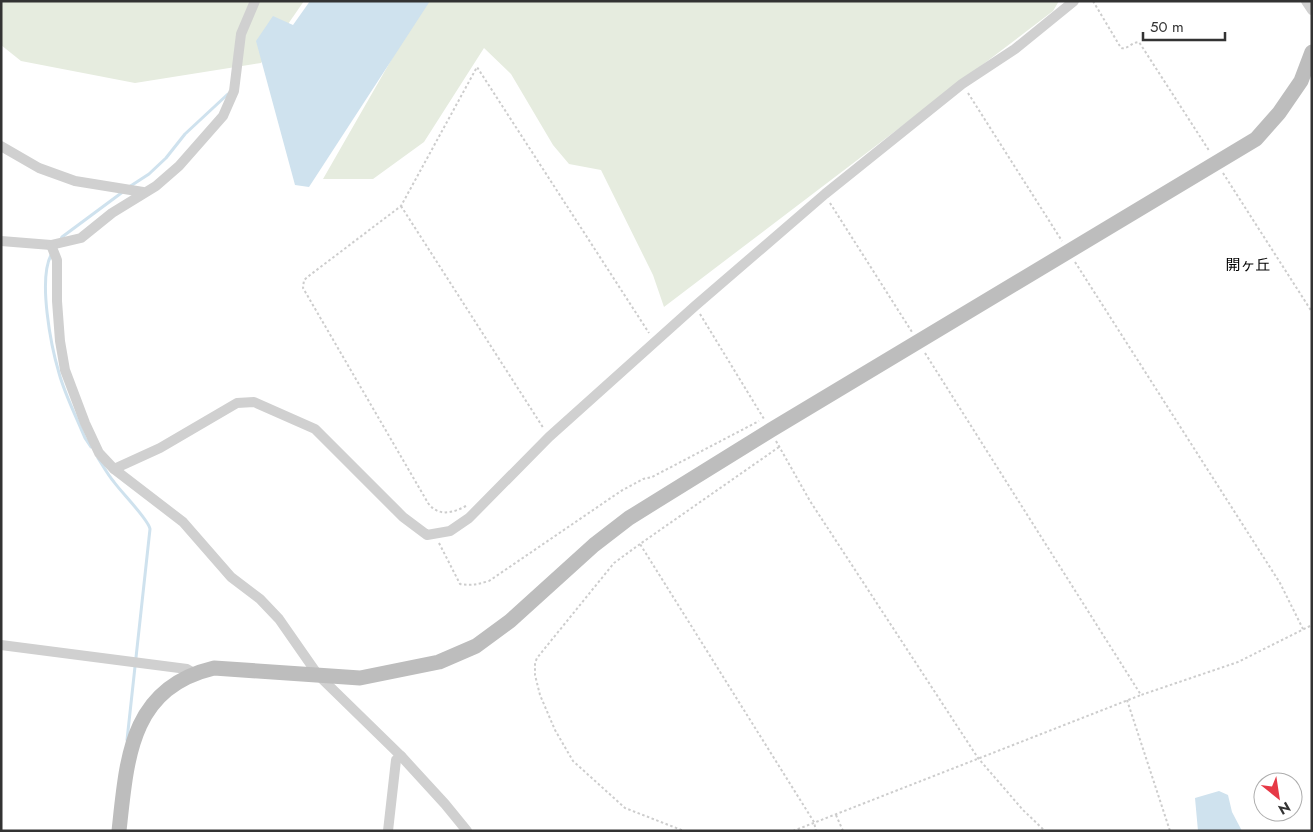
<svg xmlns="http://www.w3.org/2000/svg" width="1313" height="832" viewBox="0 0 1313 832" font-family="Jost,'Noto Sans JP',sans-serif">
<style>
.green{fill:#e6ecdf}
.water{fill:#cfe2ee}
.lines{fill:none;stroke-linecap:round;stroke-linejoin:round}
.stream{stroke:#cfe2ee;stroke-width:3}
.path{stroke:#cdcdcd;stroke-width:2;stroke-dasharray:2.5 2.5;stroke-linecap:butt}
.street{stroke:#d0d0d0;stroke-width:10}
.secondary{stroke:#bdbdbd;stroke-width:15}
.labels{text-anchor:middle;stroke-width:5;stroke-linejoin:round;paint-order:stroke}
.neighbourhood-label{font-size:15px;fill:#000;stroke:#fff}
</style>
<rect width="100%" height="100%" fill="#fff"/>
<g class="green">
<polygon points="1,1 304,1 261,63 135,83 21,61 1,45"/>
<polygon points="425,1 1059,1 1053,11 664,307 653,275 601,170 569,164 553,145 511,74 484,48 424,142 373,179 323,179"/>
</g>
<g class="water">
<polygon points="310,1 430,1 309,187 295,185 256,41 273,16 293,25"/>
<polygon points="1219,791 1228,795 1232,812 1242,831 1198,831 1195,798"/>
</g>
<g class="lines">
<g class="stream">
<polyline points="129,187 149,174 166,158 185,134 228,94"/>
<polyline points="60,241 62,237 124,191"/>
<path d="M51,255C38,280 51,346 59,373C65,395 76,416 85,438L91,447"/>
<path d="M98,458C103,466 108,475 114,482C121,492 149,520 150,529L127,740"/>
</g>
<g class="path">
<path d="M1093,1L1121,48C1127,50 1132,42 1139,42L1210,152"/>
<polyline points="968,93 1062,241"/>
<polyline points="1223,173 1312,312"/>
<polyline points="830,203 912,332"/>
<polyline points="401,206 544,429"/>
<polyline points="1075,262 1280,583 1303,629"/>
<polyline points="700,314 764,419"/>
<polyline points="925,353 1141,695 1238,662 1312,625"/>
<polyline points="776,441 810,501 978,758 1023,810 1045,831"/>
<polyline points="779,447 640,544 814,822 816,831"/>
<path d="M466,506C453,513 438,517 428,503L303,288L304,280L310,275L401,206L477,67L649,333"/>
<path d="M439,543L460,584C471,586 479,584 489,581L621,491L643,479L652,477L759,421"/>
<polyline points="640,544 614,563 537,658 535,663 535,675 540,695 555,730 573,761 625,808 684,831"/>
<polyline points="1127,700 1170,831"/>
<polyline points="836,815 843,831"/>
<polyline points="793,831 1141,695"/>
</g>
<g class="street">
<polyline points="1306,1 1312,10"/>
<polyline points="1,146 39,168 75,181 143,192"/>
<polyline points="1,241 51,245 81,238 112,213 156,186 179,166 223,116 234,91 241,34 255,1"/>
<polyline points="51,245 57,260 57,301 60,341 65,370 85,423 99,453 114,469 183,522 231,577 260,599 279,619 318,675 401,756 445,804 467,831"/>
<polyline points="114,469 160,448 237,403 254,402 315,429 403,517 427,535 450,531 469,518 549,437 695,306 825,194 962,84 1015,49 1074,1"/>
<polyline points="1,645 187,669 194,673"/>
<polyline points="388,831 396,760 401,756"/>
</g>
<path class="secondary" d="M119,831C127,758 130,688 214,668L360,678L439,662L476,646L510,621L594,545L629,518L771,430L1256,139L1279,113L1301,81L1312,52"/>
</g>
<g class="labels">
<g class="neighbourhood-label">
<text x="1248" y="270">開ヶ丘</text>
</g>
</g>
<rect width="1313" height="832" fill="none" stroke="#333333" stroke-width="5"/>
<g transform="translate(1278 797) rotate(150)"><circle r="24" fill="#ffffff" stroke="#adadad"/>
<path d="M0-4L9 19L0 12L-9 19Z" fill="#e63946"/>
<text y="-8" font-size="14" font-weight="bold" text-anchor="middle" fill="#333333">N</text>
</g>
<path d="M1143 32v8h82v-8" fill="none" stroke="#333333" stroke-width="2.5"/>
<text x="1150" y="32" font-size="15" fill="#333333" stroke="#ffffff" stroke-width="4" paint-order="stroke">50 m</text>
</svg>
